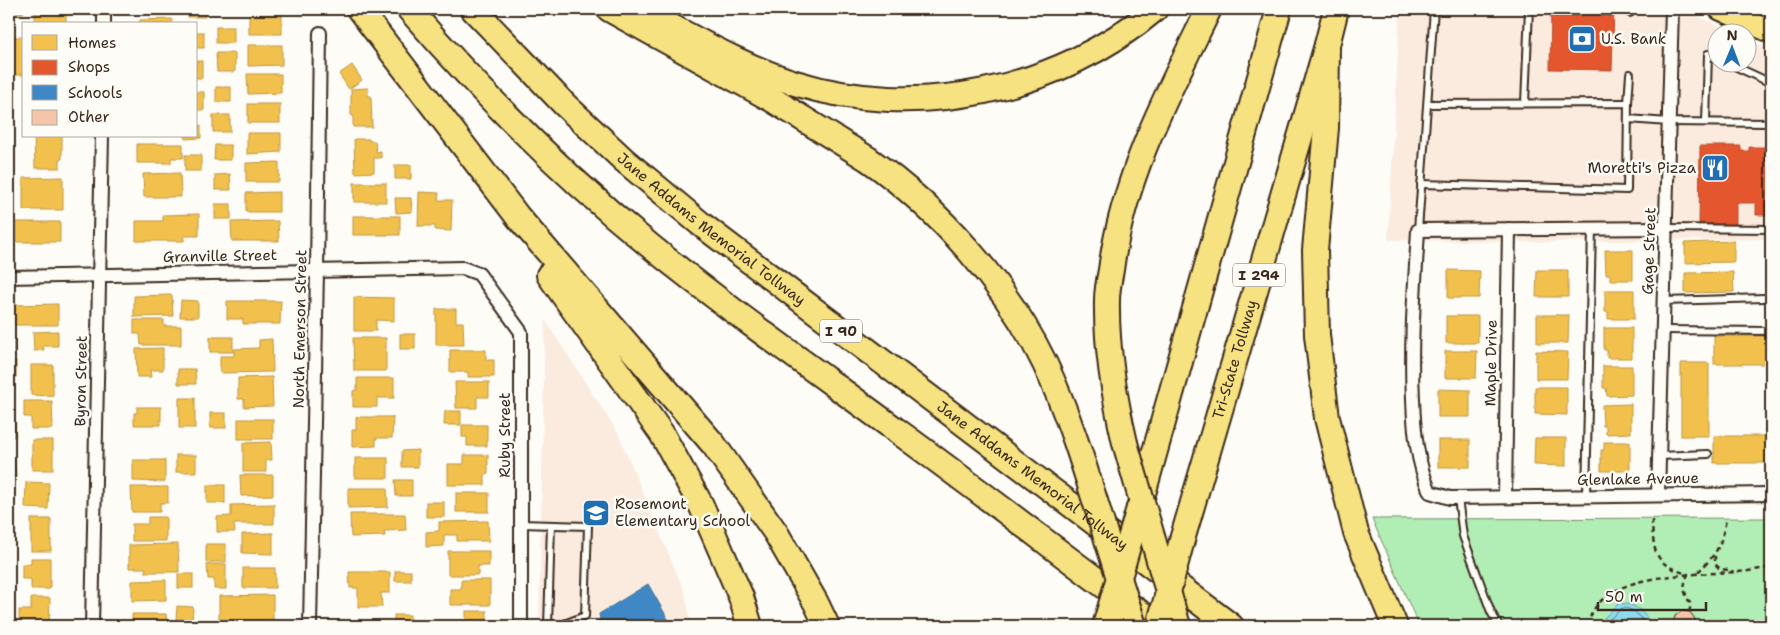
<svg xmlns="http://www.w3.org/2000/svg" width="1780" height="635" viewBox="0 0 1780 635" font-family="'Shantell Sans',sans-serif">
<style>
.built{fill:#fbebdf}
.green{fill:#b1eeb5;stroke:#768c6a}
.water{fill:#8edaee;stroke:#6d949b}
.homes{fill:#f2c14e;stroke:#bb9440}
.shops{fill:#e4572e;stroke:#b14a29}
.schools{fill:#3f88c5;stroke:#3e6c93}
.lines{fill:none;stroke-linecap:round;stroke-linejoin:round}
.shore{stroke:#5c7071;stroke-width:1}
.building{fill:#f6c4a6;stroke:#3b2a1e}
.service-casing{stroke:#3b2a1e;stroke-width:10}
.minor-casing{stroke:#3b2a1e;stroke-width:16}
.primary-casing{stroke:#3b2a1e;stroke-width:25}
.motorway-casing{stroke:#3b2a1e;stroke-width:28}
.path{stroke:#3b2a1e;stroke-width:2.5;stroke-dasharray:5 4;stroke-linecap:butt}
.service{stroke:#fdfcf7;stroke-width:6}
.minor{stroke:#fdfcf7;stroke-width:12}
.primary{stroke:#f7e281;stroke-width:21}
.motorway{stroke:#f7e281;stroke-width:24}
.motorway-bridge-casing{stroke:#3b2a1e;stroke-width:28;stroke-linecap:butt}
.motorway-bridge{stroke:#f7e281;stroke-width:24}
.labels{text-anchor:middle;stroke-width:5;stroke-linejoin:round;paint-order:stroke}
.shield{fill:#fdfcf7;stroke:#75695f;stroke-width:1}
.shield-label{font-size:14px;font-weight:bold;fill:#3b2a1e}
.poi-label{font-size:15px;fill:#3b2a1e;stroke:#fdfcf7;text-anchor:start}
.street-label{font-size:15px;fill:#3b2a1e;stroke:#fdfcf7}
</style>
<rect width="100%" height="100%" fill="#fdfcf7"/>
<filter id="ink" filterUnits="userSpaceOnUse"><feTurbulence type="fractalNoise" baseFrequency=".02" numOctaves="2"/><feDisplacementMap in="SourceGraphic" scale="10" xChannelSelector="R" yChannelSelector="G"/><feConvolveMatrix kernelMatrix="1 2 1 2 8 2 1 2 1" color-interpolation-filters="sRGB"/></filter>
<g filter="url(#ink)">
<g class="built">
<polygon points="1400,9 1681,9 1734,32 1718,32 1718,62 1748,62 1748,39 1771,50 1771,239 1535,242 1388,240"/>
<polygon points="545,320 618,433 685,593 691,626 539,626"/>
</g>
<polygon class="green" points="1771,518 1771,626 1419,626 1372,519"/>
<path class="water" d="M1619,603C1638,604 1642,612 1654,626H1602L1605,617Z"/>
<g class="homes">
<rect x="9" y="9" width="14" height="4"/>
<rect x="35" y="9" width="31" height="15"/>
<rect x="188" y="9" width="17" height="8"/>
<rect x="249" y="15" width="33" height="19"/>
<polygon points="172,19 172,24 140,24 140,20"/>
<rect x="216" y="27" width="18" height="16"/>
<rect x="196" y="32" width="8" height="16"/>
<polygon points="9,37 24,37 24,75 16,75 9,69"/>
<polygon points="248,45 282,45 282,65 248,66"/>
<polygon points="216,53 235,53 235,72 217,72"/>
<rect x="196" y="61" width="6" height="17"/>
<polygon points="352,65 362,80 349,89 339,74"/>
<polygon points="247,74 281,74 281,93 248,94"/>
<rect x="216" y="87" width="15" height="15"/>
<polygon points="368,88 368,96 371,96 372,127 353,127 353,115 351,115 351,89"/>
<rect x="196" y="92" width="8" height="18"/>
<rect x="248" y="104" width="32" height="19"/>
<rect x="213" y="115" width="17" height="17"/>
<polygon points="201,125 201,138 185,139 185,136 196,136 196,126"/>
<polygon points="247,133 281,133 281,152 247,154"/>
<polygon points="34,136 62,136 62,159 60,159 60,168 35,168"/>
<polygon points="354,139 369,139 369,141 375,141 376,152 381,151 381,158 374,158 374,172 355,173"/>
<polygon points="137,144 183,144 183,158 171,158 171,163 137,163"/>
<polygon points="215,145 231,145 231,160 214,160"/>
<rect x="185" y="155" width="16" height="16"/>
<polygon points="279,162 279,182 246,182 246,163"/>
<rect x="395" y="165" width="16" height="14"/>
<polygon points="180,173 181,197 144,197 143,174"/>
<polygon points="230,174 231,190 215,190 215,175"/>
<polygon points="63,177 63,210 23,210 23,178"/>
<rect x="354" y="183" width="32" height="19"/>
<polygon points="279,192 279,212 246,212 246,193"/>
<polygon points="419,192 439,193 438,200 452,200 451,231 435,230 435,226 418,226"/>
<polygon points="395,198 411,198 412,212 396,213"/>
<rect x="215" y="204" width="16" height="15"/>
<polygon points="199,214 199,236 184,236 184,241 136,241 136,221 163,221 163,215"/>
<rect x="353" y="216" width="47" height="19"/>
<polygon points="278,221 279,241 232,241 231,222"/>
<rect x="13" y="222" width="47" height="20"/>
<polygon points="1734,241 1734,262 1685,263 1685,243"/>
<polygon points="1605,250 1633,250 1633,280 1610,280 1610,274 1606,274"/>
<polygon points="1448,270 1480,271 1479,298 1448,298"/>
<polygon points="1537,270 1568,270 1568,297 1536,297"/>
<polygon points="1733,272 1734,292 1685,293 1685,273"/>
<polygon points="1605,290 1634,290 1634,319 1608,319 1608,312 1605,312"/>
<polygon points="172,295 173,316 134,317 134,296"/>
<polygon points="354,297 394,298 394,321 376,320 376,331 354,331"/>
<polygon points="181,300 198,301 198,317 180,317"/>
<polygon points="227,301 281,301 280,324 243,324 243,319 227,319"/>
<polygon points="58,304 58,325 12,325 11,305"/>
<polygon points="436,309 456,309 456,322 463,322 464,345 436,345"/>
<polygon points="1537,315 1569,315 1568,343 1537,343"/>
<rect x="1446" y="316" width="32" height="27"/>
<polygon points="134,320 164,320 164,326 181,326 181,345 141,345 140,334 134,334"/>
<polygon points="1604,328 1632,328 1632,358 1607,358 1607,350 1604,350"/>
<polygon points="58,331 58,346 43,346 44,350 34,351 33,332"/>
<rect x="400" y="334" width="15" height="15"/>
<rect x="1714" y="336" width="57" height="28"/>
<rect x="210" y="337" width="23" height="15"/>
<polygon points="353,338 386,338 386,371 354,371"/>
<polygon points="272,339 273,372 220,373 220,356 234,356 234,349 259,348 259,340"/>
<rect x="9" y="342" width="5" height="15"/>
<polygon points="163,348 163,370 150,370 151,377 137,377 136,349"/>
<polygon points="450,350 486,350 486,360 494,360 494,377 468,377 468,372 450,372"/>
<polygon points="1445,351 1477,351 1476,378 1445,378"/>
<polygon points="1536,351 1568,352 1567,379 1536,379"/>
<rect x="9" y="361" width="7" height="16"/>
<rect x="1681" y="363" width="28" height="73"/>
<polygon points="31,365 53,365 53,396 31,395"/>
<polygon points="1603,366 1632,366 1632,395 1607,396 1606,388 1603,388"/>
<polygon points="178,369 195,369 196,384 178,384"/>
<polygon points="272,377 273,406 244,407 244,399 238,399 238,378"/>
<polygon points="357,378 394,378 394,398 377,398 377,407 353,407 353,391 357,390"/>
<polygon points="455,382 489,382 489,397 477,397 477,408 456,408"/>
<polygon points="1535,387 1567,387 1567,415 1535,414"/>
<polygon points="1438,389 1470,390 1470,417 1438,417"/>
<rect x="179" y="398" width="16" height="30"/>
<polygon points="24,401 52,401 53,429 31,429 31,417 24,417"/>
<polygon points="1631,404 1631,433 1606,434 1606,426 1603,426 1602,405"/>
<polygon points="137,407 161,407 161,425 134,425 134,413 137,413"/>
<polygon points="445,411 461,411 461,425 444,425"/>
<rect x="210" y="413" width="16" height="15"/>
<polygon points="356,417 393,417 392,438 376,438 376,446 352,447 352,430 356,430"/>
<rect x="238" y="419" width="35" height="20"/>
<rect x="9" y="421" width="6" height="16"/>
<polygon points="462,425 487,425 487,446 467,446 467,437 462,437"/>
<rect x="1714" y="436" width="57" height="27"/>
<polygon points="1535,438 1566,438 1566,466 1534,465"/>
<rect x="32" y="440" width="21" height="30"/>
<rect x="1438" y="440" width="32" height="27"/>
<polygon points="271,442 272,460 266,460 266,472 243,472 243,443"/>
<polygon points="1604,442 1630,442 1630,471 1601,471 1601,450 1604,450"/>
<polygon points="418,450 418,467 402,467 402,451"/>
<rect x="176" y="455" width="20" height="17"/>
<polygon points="464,455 488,455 488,474 485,474 485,485 448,485 448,464 464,464"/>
<rect x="355" y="458" width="33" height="20"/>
<polygon points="9,459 15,459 16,477 9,477"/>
<polygon points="133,460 165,460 165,482 133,481"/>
<polygon points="240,475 273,475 273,495 241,496"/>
<polygon points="395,480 412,480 412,496 396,496"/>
<polygon points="26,482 49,483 48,509 25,508"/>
<rect x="207" y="485" width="18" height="18"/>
<polygon points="131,487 168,487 168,503 160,503 160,512 132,512"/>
<polygon points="348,488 387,488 388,507 348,508"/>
<rect x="456" y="493" width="33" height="19"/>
<rect x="426" y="502" width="18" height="15"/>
<polygon points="274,504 274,524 234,524 235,532 217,532 217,517 231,516 231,505"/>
<polygon points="350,514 405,514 406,530 384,531 385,536 351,537"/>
<polygon points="148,517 166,517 166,541 132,541 132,524 148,524"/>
<rect x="31" y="519" width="20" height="32"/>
<polygon points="488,521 489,541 457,541 457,535 444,535 444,546 426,547 426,532 439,531 439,522"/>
<polygon points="273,533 273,554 242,553 242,534"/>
<polygon points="178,544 179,572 145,572 146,568 129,568 129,545"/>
<rect x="206" y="544" width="20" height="18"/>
<polygon points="448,551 489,551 489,566 478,566 478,575 448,575"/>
<polygon points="31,558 50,558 50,589 31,589 31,579 22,579 22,564 31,564"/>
<polygon points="207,564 226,564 226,589 214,589 214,579 208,579"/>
<rect x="243" y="568" width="32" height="20"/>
<rect x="395" y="571" width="16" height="10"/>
<polygon points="349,572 390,572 390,593 381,593 382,607 358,607 358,588 350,588"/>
<rect x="178" y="574" width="15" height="14"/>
<polygon points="166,580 166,600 132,601 132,581"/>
<polygon points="461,580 490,580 490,605 450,605 450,589 461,589"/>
<polygon points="273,595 273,620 219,621 219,596"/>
<polygon points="31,598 50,598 49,626 19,626 19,610 31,610"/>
<polygon points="177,606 193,607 192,621 176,620"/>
<rect x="466" y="611" width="21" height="15"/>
<polygon points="132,614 166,614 167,626 132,626"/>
<rect x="394" y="615" width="16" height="10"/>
<polygon points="439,624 439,626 422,626 422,625"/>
</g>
<g class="shops">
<polygon points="1551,9 1614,9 1612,70 1550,69"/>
<polygon points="1700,146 1741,146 1741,151 1749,151 1749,147 1771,147 1771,215 1756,215 1756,203 1736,203 1736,227 1699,226"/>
</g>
<polygon class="schools" points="648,584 672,626 589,626 600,620 599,614"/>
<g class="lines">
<path class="shore" d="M1607,626L1610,619L1622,608C1635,608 1640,617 1647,626"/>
</g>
<polygon class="building" points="1682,611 1690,612 1695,619 1694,626 1675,626 1673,624 1675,616"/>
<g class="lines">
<g class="service-casing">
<g id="service">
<polyline points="1626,9 1630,13"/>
<polyline points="1726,62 1771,83"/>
<polyline points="1525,103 1529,9"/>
<polyline points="1628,103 1630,74"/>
<polyline points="1628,119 1669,122 1771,123"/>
<polyline points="1706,122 1708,54 1718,59"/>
<polyline points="1421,184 1627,190 1628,103 1428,104"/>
<polyline points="1666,228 1771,229"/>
<polyline points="1418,230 1434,9"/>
<polyline points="1664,301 1765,298"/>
<polyline points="1663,330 1771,331"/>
<polyline points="1659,456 1708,454"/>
<polyline points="1586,496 1592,228"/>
<polyline points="1458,498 1463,536 1491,612 1499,626"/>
<polyline points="521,524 588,526 585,616 559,626"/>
<polyline points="548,626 551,525"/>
</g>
</g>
<g class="minor-casing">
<g id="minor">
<polyline points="104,24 104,9"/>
<path d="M1666,228L1418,230C1415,286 1410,342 1413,399C1414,431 1417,462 1430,492L1450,498L1771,494"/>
<polyline points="9,277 463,268 479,274 521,332 521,626"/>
<polyline points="1658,495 1672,9"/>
<polyline points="1505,497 1509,229"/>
<polyline points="92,626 102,136"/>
<polyline points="310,626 317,271 320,33"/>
</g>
</g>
<g class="primary-casing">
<polyline id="primary" points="1720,9 1771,32"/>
</g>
<g class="motorway-casing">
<g id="motorway">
<polyline points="359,9 518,217 714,445 776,533 816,603 827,626"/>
<path d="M409,9C482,94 562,174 649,245C729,310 813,369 896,430C984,494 1070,561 1158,626"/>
<path id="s1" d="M473,9L565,105L624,160L702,225L1231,626"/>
<polyline points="609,9 773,100 868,159"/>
<path d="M638,9C689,35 740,66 795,83C916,121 1059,91 1155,9"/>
<polyline points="1327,45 1326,128 1315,250 1317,335 1327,418 1356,533 1395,626"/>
<polyline points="549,275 662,434 701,505 741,597 750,626"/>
<path d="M1125,443C1114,396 1106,348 1107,300C1107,290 1109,280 1111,270C1123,176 1168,93 1209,9"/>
<polyline points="1139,508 1279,9"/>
<path id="s2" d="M1182,540L1327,45L1336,9"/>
</g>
</g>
<g class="path">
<path d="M1652,520C1653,553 1655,565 1688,574C1682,588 1684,592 1691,605L1689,612"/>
<polyline points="1715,556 1715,564 1720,569 1728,570"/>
<path d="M1698,572C1718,552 1720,548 1726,520"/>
<path d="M1588,626C1597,567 1706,576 1748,571C1756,570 1763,568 1771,568"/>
</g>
<use href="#service" class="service"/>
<use href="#minor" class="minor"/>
<use href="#primary" class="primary"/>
<use href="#motorway" class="motorway"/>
<g class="motorway-bridge-casing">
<g id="motorway-bridge">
<path d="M868,159C939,209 1007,285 1045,364C1068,413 1084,465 1100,517C1111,554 1123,590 1134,626"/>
<polyline points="1125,443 1178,626"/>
<polyline points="1105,626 1139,508"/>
<polyline points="1159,626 1182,540"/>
</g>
</g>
<use href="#motorway-bridge" class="motorway-bridge"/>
</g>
</g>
<defs>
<g id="bank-square" transform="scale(1.4375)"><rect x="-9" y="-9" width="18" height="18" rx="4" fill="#1f6fb2" stroke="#fdfcf7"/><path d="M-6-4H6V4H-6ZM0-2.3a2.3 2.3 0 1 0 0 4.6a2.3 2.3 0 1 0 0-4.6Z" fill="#fff"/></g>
<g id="restaurant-square" transform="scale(1.4375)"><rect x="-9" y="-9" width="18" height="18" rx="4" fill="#1f6fb2" stroke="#fdfcf7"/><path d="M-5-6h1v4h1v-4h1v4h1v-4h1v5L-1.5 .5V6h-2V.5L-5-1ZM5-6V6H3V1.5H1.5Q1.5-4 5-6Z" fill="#fff"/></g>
<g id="school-square" transform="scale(1.4375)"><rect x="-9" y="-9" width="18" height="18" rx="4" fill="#1f6fb2" stroke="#fdfcf7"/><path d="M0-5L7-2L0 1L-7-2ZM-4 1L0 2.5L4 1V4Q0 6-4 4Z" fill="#fff"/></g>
</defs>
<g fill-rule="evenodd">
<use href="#bank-square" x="1582" y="39"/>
<use href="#restaurant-square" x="1715" y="168"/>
<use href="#school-square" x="596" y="513"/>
</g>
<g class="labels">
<g class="shield">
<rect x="1233" y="263.5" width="52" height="23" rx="4"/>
<rect x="820" y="319.5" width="42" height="23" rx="4"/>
</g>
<g class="shield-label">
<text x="1259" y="280">I 294</text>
<text x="841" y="336">I 90</text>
</g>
<g class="poi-label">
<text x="1601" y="44">U.S. Bank</text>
<text x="1696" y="173" text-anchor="end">Moretti's Pizza</text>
<text x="615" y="509">Rosemont<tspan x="615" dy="17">Elementary School</tspan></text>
</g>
<g class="street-label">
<text dy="5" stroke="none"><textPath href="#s1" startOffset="325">Jane Addams Memorial Tollway</textPath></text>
<text transform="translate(1649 251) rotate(-88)" y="5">Gage Street</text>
<text transform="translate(220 256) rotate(-1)" y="5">Granville Street</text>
<text transform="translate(300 329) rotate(-89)" y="5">North Emerson Street</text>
<text dy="5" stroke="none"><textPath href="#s2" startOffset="188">Tri-State Tollway</textPath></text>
<text transform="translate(1491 363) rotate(-89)" y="5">Maple Drive</text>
<text transform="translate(81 381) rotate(-89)" y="5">Byron Street</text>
<text transform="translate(505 435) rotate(-90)" y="5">Ruby Street</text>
<text dy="5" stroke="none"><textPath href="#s1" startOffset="730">Jane Addams Memorial Tollway</textPath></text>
<text transform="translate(1638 479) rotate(-1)" y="5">Glenlake Avenue</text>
</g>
</g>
<rect width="1780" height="635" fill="none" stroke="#fdfcf7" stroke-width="30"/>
<rect x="15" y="15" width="1750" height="605" fill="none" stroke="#3b2a1e" stroke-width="2" filter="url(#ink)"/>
<rect x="22" y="22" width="175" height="115" fill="#fdfcf7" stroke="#afa8a0"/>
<rect x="32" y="35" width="25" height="15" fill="#f2c14e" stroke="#afa8a0"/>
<text x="68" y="48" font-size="15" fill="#3b2a1e">Homes</text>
<rect x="32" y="60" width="25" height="15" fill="#e4572e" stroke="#afa8a0"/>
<text x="68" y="72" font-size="15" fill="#3b2a1e">Shops</text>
<rect x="32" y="85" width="25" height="15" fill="#3f88c5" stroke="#afa8a0"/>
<text x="68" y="98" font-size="15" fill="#3b2a1e">Schools</text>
<rect x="32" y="110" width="25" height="15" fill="#f6c4a6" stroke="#afa8a0"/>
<text x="68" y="122" font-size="15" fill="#3b2a1e">Other</text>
<g transform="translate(1732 48) rotate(1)"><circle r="24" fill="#fdfcf7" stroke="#afa8a0"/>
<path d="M0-4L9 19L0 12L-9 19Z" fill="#1f6fb2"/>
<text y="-8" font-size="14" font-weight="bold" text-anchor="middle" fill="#3b2a1e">N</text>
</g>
<path d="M1598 602v8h108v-8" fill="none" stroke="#3b2a1e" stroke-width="2.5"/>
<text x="1605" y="602" font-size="15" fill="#3b2a1e" stroke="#fdfcf7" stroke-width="4" paint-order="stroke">50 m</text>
</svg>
